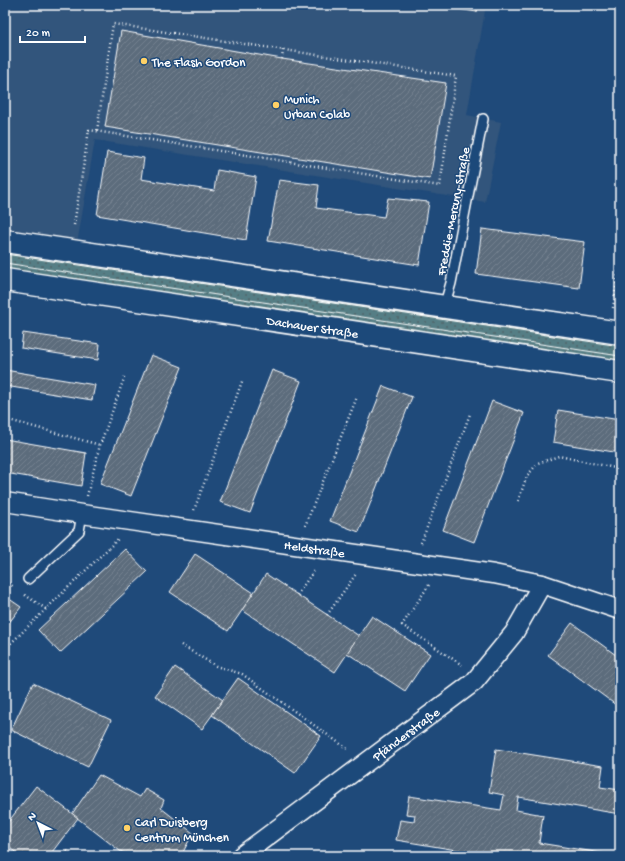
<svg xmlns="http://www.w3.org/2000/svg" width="625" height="861" viewBox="0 0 625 861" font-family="'Gochi Hand',sans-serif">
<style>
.built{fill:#31547b}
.grass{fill:url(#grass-dots);stroke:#aabec2}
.building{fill:url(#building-hatch);stroke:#fff}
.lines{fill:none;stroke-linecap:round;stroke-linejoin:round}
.service-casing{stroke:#fff;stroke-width:12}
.minor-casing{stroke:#fff;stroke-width:21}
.secondary-casing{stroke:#fff;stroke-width:25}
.path{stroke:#fff;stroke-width:2.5;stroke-dasharray:1 3;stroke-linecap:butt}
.service{stroke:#1f4a7a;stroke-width:9}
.minor{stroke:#1f4a7a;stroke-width:18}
.secondary{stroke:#1f4a7a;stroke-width:22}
.tram{stroke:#fff;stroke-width:1}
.poi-dot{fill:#ffd166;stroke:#1f4a7a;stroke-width:1.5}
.labels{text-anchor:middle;stroke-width:3;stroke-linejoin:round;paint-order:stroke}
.poi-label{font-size:13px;fill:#fff;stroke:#1f4a7a;text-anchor:start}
.street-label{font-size:13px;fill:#fff;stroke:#1f4a7a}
</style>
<defs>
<pattern id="grass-dots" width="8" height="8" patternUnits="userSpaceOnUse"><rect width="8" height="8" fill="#557e85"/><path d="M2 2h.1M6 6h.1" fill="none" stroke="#506568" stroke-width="1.8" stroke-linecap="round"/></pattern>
<pattern id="building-hatch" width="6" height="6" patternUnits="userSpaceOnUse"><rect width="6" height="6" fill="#5c6c7c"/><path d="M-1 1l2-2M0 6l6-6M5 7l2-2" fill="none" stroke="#748290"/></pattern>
</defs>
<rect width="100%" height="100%" fill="#1f4a7a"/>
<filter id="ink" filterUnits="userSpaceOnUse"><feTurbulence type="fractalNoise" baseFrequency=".025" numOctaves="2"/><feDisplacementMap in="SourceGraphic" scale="8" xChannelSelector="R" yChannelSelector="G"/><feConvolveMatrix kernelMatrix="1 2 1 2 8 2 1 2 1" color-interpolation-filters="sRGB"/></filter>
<g filter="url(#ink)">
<polygon class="built" points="5,5 486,5 467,115 501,122 485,202 95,140 72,273 5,263"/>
<polygon class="grass" points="5,251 620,344 620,362 5,270"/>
<g class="building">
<polygon points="431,5 478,5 477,12"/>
<polygon points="121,31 282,59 446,83 430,179 105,127"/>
<polygon points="107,152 144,158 141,179 214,191 217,170 256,177 246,240 97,215"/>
<polygon points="279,180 319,185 316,208 384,217 388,198 429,202 419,265 268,241"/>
<polygon points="482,229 585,242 579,288 476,274"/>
<polygon points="23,333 100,344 98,360 21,348"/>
<polygon points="151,355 182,367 131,496 100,484"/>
<polygon points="5,370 95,385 92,400 5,386"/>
<polygon points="272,370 301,381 250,513 220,502"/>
<polygon points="383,386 412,397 359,532 330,521"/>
<polygon points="492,401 524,413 474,542 443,530"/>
<polygon points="558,410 620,420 620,453 553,442"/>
<polygon points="5,439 86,453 81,486 5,473"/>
<polygon points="125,549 147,572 60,653 38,630"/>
<polygon points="195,554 254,593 228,631 170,592"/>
<polygon points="266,574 359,636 335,672 242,610"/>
<polygon points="5,596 21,607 5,628"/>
<polygon points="372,616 430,654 405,691 347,653"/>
<polygon points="572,623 620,658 620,708 548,655"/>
<polygon points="175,667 223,700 202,729 155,696"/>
<polygon points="238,678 321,736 295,773 212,715"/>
<polygon points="33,683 111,720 88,767 11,730"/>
<polygon points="496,749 603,766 600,787 620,790 620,814 518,797 516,810 543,815 539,843 620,856 468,856 469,852 396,840 400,820 414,822 415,815 406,814 409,796 501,810 504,795 489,792"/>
<polygon points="99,775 140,797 145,789 164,800 161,808 193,833 181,856 131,856 120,851 72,814"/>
<polygon points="36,786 78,818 49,856 20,856 5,844 5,826"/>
</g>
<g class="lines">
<g class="service-casing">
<g id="service">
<polyline points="444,307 451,283 483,119"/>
<polyline points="28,579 79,531 82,514"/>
</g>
</g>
<g class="minor-casing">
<g id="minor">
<path id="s1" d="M5,502L82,514L494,574L542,584L620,610"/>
<path id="s2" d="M241,856L474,682L514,633L542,584"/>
</g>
</g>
<g class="secondary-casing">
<g id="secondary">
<polyline points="5,241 620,333"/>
<path id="s3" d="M5,280L620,372"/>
</g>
</g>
<g class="path">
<polyline points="282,59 283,50"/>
<polyline points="74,225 89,130 440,186 456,76 113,24 97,131"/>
<polyline points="613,308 620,260"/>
<polyline points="5,419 100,445"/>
<polyline points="87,496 100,445 125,376"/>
<polyline points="518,501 527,476 538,463 559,456 620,469"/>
<polyline points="194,510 243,379"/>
<polyline points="305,526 357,397"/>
<polyline points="421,543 470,414"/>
<polyline points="5,581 14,587"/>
<polyline points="429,585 402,625 462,665"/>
<polyline points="25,595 46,609"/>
<polyline points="297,595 315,569"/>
<polyline points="327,615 356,574"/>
<polyline points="181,645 216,666 242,674 349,750"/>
<polyline points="5,649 118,539"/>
<polyline points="67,851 74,856"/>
</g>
<use href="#service" class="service"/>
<use href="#minor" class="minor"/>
<use href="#secondary" class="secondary"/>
<g class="tram">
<polyline points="5,254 620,346"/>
<polyline points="5,263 620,356"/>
</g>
</g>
</g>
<g class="poi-dot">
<circle cx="144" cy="61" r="4"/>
<circle cx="276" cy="105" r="4"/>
<circle cx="127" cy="828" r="4"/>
</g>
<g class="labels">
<g class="poi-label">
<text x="152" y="66">The Flash Gordon</text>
<text x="284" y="103">Munich<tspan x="284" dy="15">Urban Colab</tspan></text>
<text x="135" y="826">Carl Duisberg<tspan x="135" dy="15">Centrum München</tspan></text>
</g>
<g class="street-label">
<text transform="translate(452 211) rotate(-79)" y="5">Freddie-Mercury-Straße</text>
<text dy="5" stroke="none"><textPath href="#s3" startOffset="311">Dachauer Straße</textPath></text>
<text dy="5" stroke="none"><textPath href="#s1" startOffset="313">Heldstraße</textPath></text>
<text dy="5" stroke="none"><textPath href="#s2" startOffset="205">Pfänderstraße</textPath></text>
</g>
</g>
<rect width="625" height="861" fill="none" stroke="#1f4a7a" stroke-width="20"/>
<rect x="10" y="10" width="605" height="841" fill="none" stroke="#fff" stroke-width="1.5" filter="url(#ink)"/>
<g transform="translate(38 823) rotate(318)" stroke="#1f4a7a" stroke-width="3" paint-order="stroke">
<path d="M0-3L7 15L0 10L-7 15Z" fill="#ffffff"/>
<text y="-6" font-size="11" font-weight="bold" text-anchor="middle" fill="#ffffff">N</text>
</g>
<path d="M20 36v6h65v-6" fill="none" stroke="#ffffff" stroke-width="2"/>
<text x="26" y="36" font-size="12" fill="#ffffff" stroke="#1f4a7a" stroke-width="3" paint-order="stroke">20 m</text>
</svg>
